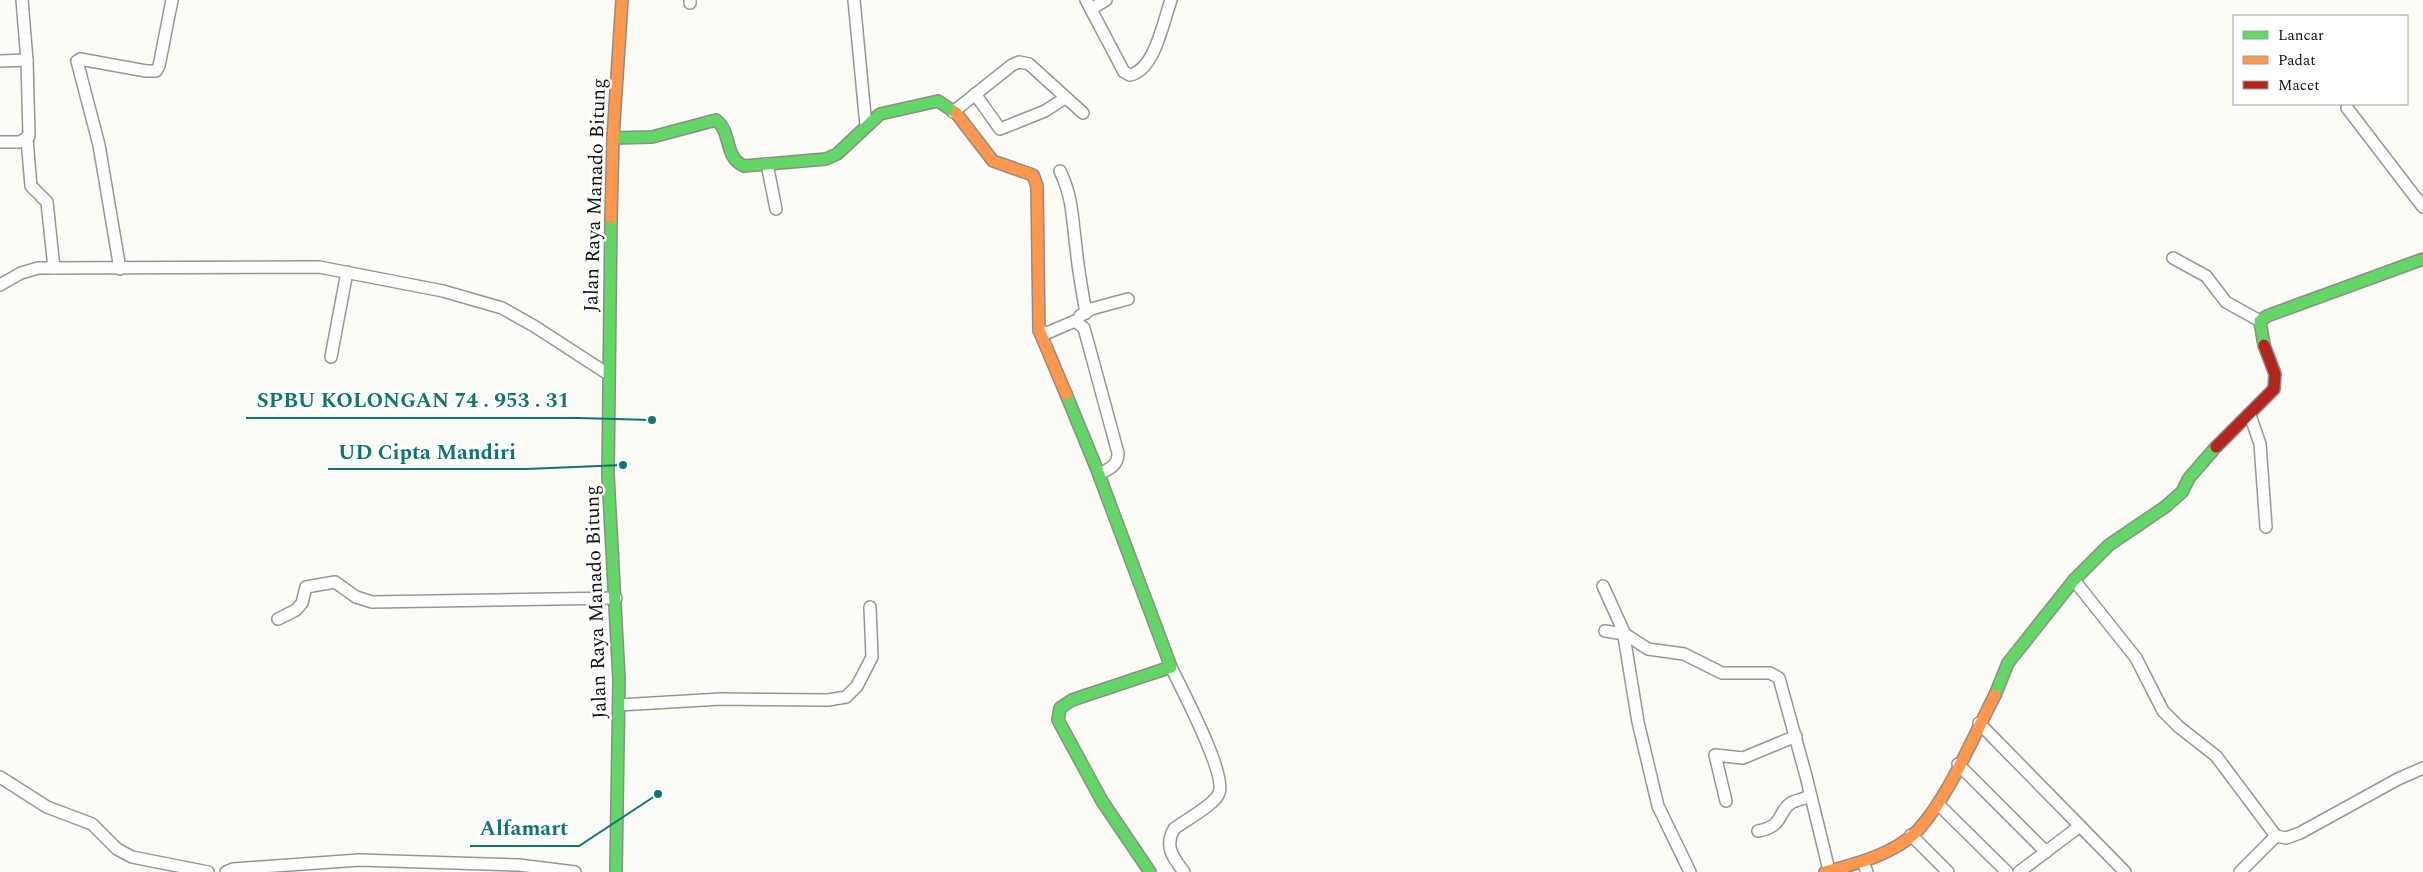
<svg xmlns="http://www.w3.org/2000/svg" width="2423" height="872" viewBox="0 0 2423 872" font-family="Spectral,serif">
<style>
.lines{fill:none;stroke-linecap:round;stroke-linejoin:round}
.street-casing{stroke:#969694;stroke-width:14}
.fast-casing{stroke:#8d8c8a;stroke-width:14}
.slow-casing{stroke:#8d8c8a;stroke-width:14}
.jam-casing{stroke:#8d8c8a;stroke-width:14}
.street{stroke:#fffefe;stroke-width:11}
.fast{stroke:#63d668;stroke-width:11}
.slow{stroke:#ff974d;stroke-width:11}
.jam{stroke:#b3261e;stroke-width:11}
.labels{text-anchor:middle;stroke-width:5;stroke-linejoin:round;paint-order:stroke}
.street-label{font-size:20px;fill:#101010;stroke:#fff}
.leader{fill:none;stroke:#0f766e;stroke-width:2}
.callout-dot{fill:#0f766e;stroke:#fff;stroke-width:2}
.callout-label{font-size:21px;text-anchor:middle;font-weight:bold;fill:#0f766e;stroke:#fff;stroke-width:5;stroke-linejoin:round;paint-order:stroke}
</style>
<rect width="100%" height="100%" fill="#fcfbf6"/>
<g class="lines">
<g class="street-casing">
<g id="street">
<polyline points="854,0 866,126"/>
<path d="M1086,0L1124,72L1130,75C1155,70 1163,22 1171,0"/>
<polyline points="690,3 690,0"/>
<polyline points="1091,9 1106,0"/>
<polyline points="0,61 27,60"/>
<polyline points="975,94 1000,129 1045,111 1065,98"/>
<polyline points="2347,108 2423,207"/>
<polyline points="953,112 1012,65 1019,62 1029,64 1083,113"/>
<polyline points="27,139 31,186 47,202 54,268"/>
<polyline points="0,142 20,142 29,136 27,60 22,0"/>
<polyline points="767,164 776,209"/>
<path d="M1060,171C1073,198 1072,218 1076,247C1078,269 1082,291 1086,313"/>
<polyline points="2173,258 2206,276 2226,302 2260,321"/>
<polyline points="120,269 99,145 77,61 80,59 146,71 156,71 159,66 172,0"/>
<polyline points="0,285 21,273 38,268 319,267 443,291 502,308 534,326 608,374"/>
<polyline points="1080,316 1091,309 1128,299"/>
<path d="M1039,330L1047,333L1075,321L1084,328L1118,453C1118,466 1109,469 1099,474"/>
<polyline points="331,357 347,272"/>
<polyline points="2250,415 2260,444 2266,527"/>
<polyline points="2074,580 2136,658 2163,711 2179,727 2216,756 2276,836 2240,872"/>
<polyline points="1603,586 1623,630 1638,722 1658,806 1690,872"/>
<polyline points="278,619 296,610 302,603 306,587 335,582 356,597 372,602 616,598"/>
<polyline points="1605,631 1625,634 1648,649 1684,654 1722,673 1770,673 1779,678 1806,776 1829,870"/>
<path d="M1171,667C1181,688 1227,774 1219,793C1215,805 1185,820 1174,829C1164,846 1173,858 1184,872"/>
<polyline points="619,705 721,699 828,700 846,697 857,686 872,657 870,607"/>
<polyline points="1979,723 2080,826 2019,872"/>
<polyline points="1958,764 2046,852"/>
<polyline points="0,777 47,807 92,824 117,849 132,857 208,872"/>
<polyline points="1726,801 1715,755 1743,758 1796,736"/>
<polyline points="1938,804 2007,872"/>
<polyline points="2080,826 2125,872"/>
<path d="M1758,831C1785,826 1777,812 1791,803C1796,800 1804,799 1810,796"/>
<polyline points="1911,835 1948,872"/>
<polyline points="2276,836 2286,838 2300,833 2398,779 2423,768"/>
<polyline points="1863,862 1867,872"/>
<polyline points="226,872 233,869 359,860 519,865 575,872"/>
</g>
</g>
<g class="fast-casing">
<g id="fast">
<path d="M613,138L652,137L716,120C732,132 724,158 744,166L826,159L837,154L880,114L938,101L956,113"/>
<polyline points="611,218 608,475 619,679 616,872"/>
<polyline points="2264,345 2260,321 2267,316 2423,259"/>
<polyline points="1066,394 1096,467 1171,667 1072,700 1060,708 1058,720 1102,801 1150,872"/>
<polyline points="1995,695 2008,663 2074,580 2109,545 2165,507 2182,492 2189,478 2216,447"/>
</g>
</g>
<g class="slow-casing">
<g id="slow">
<polyline points="956,113 993,161 1033,175 1037,186 1039,330 1066,394"/>
<polyline points="611,218 613,138 622,0"/>
<path d="M1825,872C1856,864 1895,854 1918,830C1948,798 1974,735 1995,695"/>
</g>
</g>
<g class="jam-casing">
<polyline id="jam" points="2216,447 2274,389 2275,374 2264,345"/>
</g>
<use href="#street" class="street"/>
<use href="#fast" class="fast"/>
<use href="#slow" class="slow"/>
<use href="#jam" class="jam"/>
</g>
<g class="labels">
<g class="street-label">
<text transform="translate(594 195) rotate(-88)" y="7">Jalan Raya Manado Bitung</text>
<text transform="translate(595 602) rotate(-92)" y="7">Jalan Raya Manado Bitung</text>
</g>
</g>
<path class="leader" d="M652 420L579 418H246M623 465L526 469H328M658 794L579 846H470"/>
<g class="callout-dot">
<circle cx="652" cy="420" r="5"/>
<circle cx="623" cy="465" r="5"/>
<circle cx="658" cy="794" r="5"/>
</g>
<g class="callout-label">
<text x="413" y="407">SPBU KOLONGAN 74 . 953 . 31</text>
<text x="427" y="459">UD Cipta Mandiri</text>
<text x="524" y="835">Alfamart</text>
</g>
<rect x="2233" y="15" width="175" height="90" fill="#ffffff" stroke="#9f9f9f"/>
<rect x="2243" y="31" width="25" height="8" fill="#63d668" stroke="#9f9f9f"/>
<text x="2278" y="40" font-size="15" fill="#101010">Lancar</text>
<rect x="2243" y="56" width="25" height="8" fill="#ff974d" stroke="#9f9f9f"/>
<text x="2278" y="65" font-size="15" fill="#101010">Padat</text>
<rect x="2243" y="81" width="25" height="8" fill="#b3261e" stroke="#9f9f9f"/>
<text x="2278" y="90" font-size="15" fill="#101010">Macet</text>
</svg>
